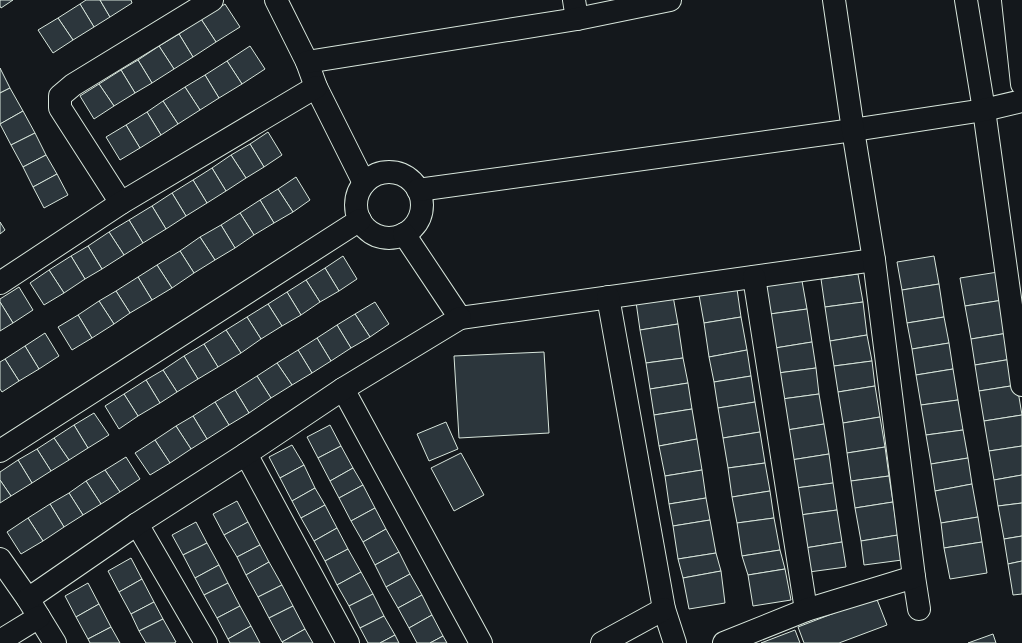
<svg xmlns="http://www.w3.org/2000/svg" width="1022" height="643" viewBox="0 0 1022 643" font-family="'Source Sans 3',sans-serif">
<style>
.building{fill:#2c363c;stroke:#d8e6dc}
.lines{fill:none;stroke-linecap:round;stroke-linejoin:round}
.street-casing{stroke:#d8e6dc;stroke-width:24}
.street{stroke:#14181c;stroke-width:22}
</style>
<rect width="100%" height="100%" fill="#14181c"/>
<g class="building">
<polygon points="0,0 13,0 1,8 0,6"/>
<polygon points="86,0 100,0 110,17 94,27 80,4"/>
<polygon points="100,0 131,0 132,3 110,17"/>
<polygon points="80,4 94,27 73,40 58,18"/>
<polygon points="225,4 240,27 216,42 201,19"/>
<polygon points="58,18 73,40 53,53 38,30"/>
<polygon points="201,19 216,42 193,57 179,34"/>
<polygon points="179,34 193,57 174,69 159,46"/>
<polygon points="159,46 174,69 152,83 138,60"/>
<polygon points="250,46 265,69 242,84 227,61"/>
<polygon points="138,60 152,83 135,93 121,70"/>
<polygon points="227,61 242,84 219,98 205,75"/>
<polygon points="0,68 10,88 0,93"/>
<polygon points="121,70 135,93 114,106 99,84"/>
<polygon points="205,75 219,98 200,110 185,87"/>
<polygon points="99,84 114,106 94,119 80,96"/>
<polygon points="185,87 200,110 178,124 163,101"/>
<polygon points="10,88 23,111 0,124 0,93"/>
<polygon points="163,101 178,124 161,135 147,112"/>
<polygon points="23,111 35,133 11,145 0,124"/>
<polygon points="147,112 161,135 140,148 126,125"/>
<polygon points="126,125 140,148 120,160 106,137"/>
<polygon points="268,132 282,155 264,167 250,144"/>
<polygon points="35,133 46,155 23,167 11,145"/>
<polygon points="250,144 264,167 246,178 231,155"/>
<polygon points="46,155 57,174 33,187 23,167"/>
<polygon points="231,155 246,178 226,191 212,168"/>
<polygon points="212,168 226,191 207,203 193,180"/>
<polygon points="57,174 68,195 44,208 33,187"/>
<polygon points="296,177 310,200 293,212 278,189"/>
<polygon points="193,180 207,203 186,216 172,193"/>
<polygon points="278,189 293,212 274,223 260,200"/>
<polygon points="172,193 186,216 166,229 152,206"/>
<polygon points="260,200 274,223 254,235 240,213"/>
<polygon points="152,206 166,229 143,243 129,220"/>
<polygon points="240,213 254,235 235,248 221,225"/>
<polygon points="129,220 143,243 124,255 109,232"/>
<polygon points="0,222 5,230 0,234"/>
<polygon points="221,225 235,248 215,260 200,237"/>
<polygon points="109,232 124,255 102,269 88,246"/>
<polygon points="200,237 215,260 194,273 180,251"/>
<polygon points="88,246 102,269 85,279 71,256"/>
<polygon points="180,251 194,273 172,288 157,265"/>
<polygon points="71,256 85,279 64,293 49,270"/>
<polygon points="343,256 357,279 339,291 325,268"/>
<polygon points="934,256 939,284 902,290 897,262"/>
<polygon points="157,265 172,288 152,300 138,277"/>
<polygon points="325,268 339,291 320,302 306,280"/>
<polygon points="49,270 64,293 44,305 30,283"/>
<polygon points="998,272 1003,300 965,306 960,278"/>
<polygon points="858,274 863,302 825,307 821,279"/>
<polygon points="138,277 152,300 130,313 116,291"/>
<polygon points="306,280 320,302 301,315 287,292"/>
<polygon points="802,281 807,309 770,314 765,286"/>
<polygon points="939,284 944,317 907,323 902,290"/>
<polygon points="19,287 33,310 13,323 0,302 0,299"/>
<polygon points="737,289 741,317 704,323 699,295"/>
<polygon points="116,291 130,313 114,324 99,301"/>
<polygon points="287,292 301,315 282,326 268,304"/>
<polygon points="673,296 678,324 640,330 636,302"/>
<polygon points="1003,300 1008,333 971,339 965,306"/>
<polygon points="99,301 114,324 92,338 78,315"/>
<polygon points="0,302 13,323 0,331"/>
<polygon points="375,302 389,324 370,337 355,314"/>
<polygon points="863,302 867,335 830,341 825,307"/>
<polygon points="268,304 282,326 261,339 247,317"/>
<polygon points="807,309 812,342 775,348 770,314"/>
<polygon points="355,314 370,337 351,348 337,325"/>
<polygon points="78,315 92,338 72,350 58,327"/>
<polygon points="247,317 261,339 241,353 226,330"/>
<polygon points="741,317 747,350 709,357 704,323"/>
<polygon points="944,317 949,343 912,349 907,323"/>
<polygon points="678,324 683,358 646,363 640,330"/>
<polygon points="337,325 351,348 331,361 317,338"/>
<polygon points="226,330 241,353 218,367 204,344"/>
<polygon points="45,333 59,356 39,369 25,346"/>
<polygon points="1008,333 1012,359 975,365 971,339"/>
<polygon points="867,335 872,361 834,366 830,341"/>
<polygon points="317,338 331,361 312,373 298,350"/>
<polygon points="812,342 816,368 778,373 775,348"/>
<polygon points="949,343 953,369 916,375 912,349"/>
<polygon points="204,344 218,367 198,379 184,356"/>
<polygon points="25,346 39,369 19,381 5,359"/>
<polygon points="298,350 312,373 292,385 277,363"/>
<polygon points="747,350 751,376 714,382 709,357"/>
<polygon points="544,352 549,433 459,438 454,356"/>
<polygon points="184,356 198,379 177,392 163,370"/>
<polygon points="683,358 688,383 650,389 646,363"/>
<polygon points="5,359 19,381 2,392 0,389 0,362"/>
<polygon points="1012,359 1017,385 979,391 975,365"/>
<polygon points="872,361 875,386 838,392 834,366"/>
<polygon points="277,363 292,385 271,398 257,376"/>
<polygon points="816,368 819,394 782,399 778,373"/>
<polygon points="953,369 958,400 921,405 916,375"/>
<polygon points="163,370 177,392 160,403 146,380"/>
<polygon points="257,376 271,398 249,413 235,390"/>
<polygon points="751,376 755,402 718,408 714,382"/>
<polygon points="146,380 160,403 138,416 124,394"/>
<polygon points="688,383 692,409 654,415 650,389"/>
<polygon points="1017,385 1022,415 984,421 979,391"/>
<polygon points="875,386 880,417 843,423 838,392"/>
<polygon points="235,390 249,413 229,425 215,402"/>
<polygon points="124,394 138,416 119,429 105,406"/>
<polygon points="819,394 824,424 787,430 782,399"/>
<polygon points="958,400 963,430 926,435 921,405"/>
<polygon points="215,402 229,425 207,439 193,416"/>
<polygon points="755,402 760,432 723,438 718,408"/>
<polygon points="692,409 697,439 659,446 654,415"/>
<polygon points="94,413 109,435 88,448 74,425"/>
<polygon points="1022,415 1022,446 989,451 984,421"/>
<polygon points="193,416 207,439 191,449 176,426"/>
<polygon points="880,417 885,447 847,453 843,423"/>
<polygon points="446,422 458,449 429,461 417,434"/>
<polygon points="824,424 829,454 791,460 787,430"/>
<polygon points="74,425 88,448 69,460 54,438"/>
<polygon points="330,425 341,446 318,458 307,437"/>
<polygon points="176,426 191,449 170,463 155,440"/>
<polygon points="963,430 968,458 931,464 926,435"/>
<polygon points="760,432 765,463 728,468 723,438"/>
<polygon points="54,438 69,460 51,471 37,449"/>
<polygon points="697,439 702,470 665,476 659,446"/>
<polygon points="155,440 170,463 150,475 135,453"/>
<polygon points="292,445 304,465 280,478 269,457"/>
<polygon points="341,446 353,468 330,481 318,458"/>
<polygon points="1022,446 1022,475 994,480 989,451"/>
<polygon points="885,447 889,476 851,481 847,453"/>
<polygon points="37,449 51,471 32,483 18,460"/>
<polygon points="461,453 484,495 454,511 431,468"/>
<polygon points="829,454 833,483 796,488 791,460"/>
<polygon points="126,457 140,479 120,492 105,470"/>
<polygon points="968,458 972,484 935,491 931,464"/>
<polygon points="18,460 32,483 11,496 0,480 0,472"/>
<polygon points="765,463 770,491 732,497 728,468"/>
<polygon points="304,465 315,488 292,501 280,478"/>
<polygon points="353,468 363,485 339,498 330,481"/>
<polygon points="105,470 120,492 101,504 86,481"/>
<polygon points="702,470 706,498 669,504 665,476"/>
<polygon points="1022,475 1022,503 998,506 994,480"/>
<polygon points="889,476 893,502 855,508 851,481"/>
<polygon points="0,480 11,496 0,503"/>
<polygon points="86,481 101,504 83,515 69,493"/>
<polygon points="833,483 837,510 800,515 796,488"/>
<polygon points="972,484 978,517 941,523 935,491"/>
<polygon points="363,485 375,508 351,521 339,498"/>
<polygon points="315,488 325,505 301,518 292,501"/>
<polygon points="770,491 774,518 737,523 732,497"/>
<polygon points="69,493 83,515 64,527 50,504"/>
<polygon points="706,498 710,520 673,526 669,504"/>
<polygon points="237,501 248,522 224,535 213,514"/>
<polygon points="893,502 898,535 861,541 855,508"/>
<polygon points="1022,503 1022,536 1004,539 998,506"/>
<polygon points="50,504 64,527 43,541 28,518"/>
<polygon points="325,505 337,528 314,541 301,518"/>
<polygon points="375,508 386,529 363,542 351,521"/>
<polygon points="837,510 842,542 805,548 800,515"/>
<polygon points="978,517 982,542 944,548 941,523"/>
<polygon points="28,518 43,541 21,554 7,532"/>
<polygon points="774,518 780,550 742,556 737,523"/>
<polygon points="710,520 716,553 678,559 673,526"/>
<polygon points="196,522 207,543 183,555 172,535"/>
<polygon points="248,522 260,545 237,557 224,535"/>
<polygon points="337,528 348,549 325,561 314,541"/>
<polygon points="386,529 399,552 375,565 363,542"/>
<polygon points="898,535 902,560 864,565 861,541"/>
<polygon points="1022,536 1022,561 1008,564 1004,539"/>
<polygon points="842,542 846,567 809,572 805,548"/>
<polygon points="982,542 987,573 950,579 944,548"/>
<polygon points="207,543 219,565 195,578 183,555"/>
<polygon points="260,545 269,562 246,575 237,557"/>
<polygon points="348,549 361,572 337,585 325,561"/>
<polygon points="780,550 785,569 748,575 742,556"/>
<polygon points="399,552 410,574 386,587 375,565"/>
<polygon points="716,553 721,571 683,578 678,559"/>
<polygon points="131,558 142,579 119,592 108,571"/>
<polygon points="1022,561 1022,594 1013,595 1008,564"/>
<polygon points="269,562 282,585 258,597 246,575"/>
<polygon points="219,565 228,583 204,595 195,578"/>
<polygon points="785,569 791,600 753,606 748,575"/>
<polygon points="721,571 725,603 689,609 683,578"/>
<polygon points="361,572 373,594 349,606 337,585"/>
<polygon points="410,574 422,595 398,608 386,587"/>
<polygon points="142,579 154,602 131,614 119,592"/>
<polygon points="88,583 99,604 76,617 65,596"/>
<polygon points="228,583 240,606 217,618 204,595"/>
<polygon points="282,585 293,606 269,618 258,597"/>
<polygon points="373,594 384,616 360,628 349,606"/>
<polygon points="422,595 432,615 409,628 398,608"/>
<polygon points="876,597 887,625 839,643 804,643 798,627"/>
<polygon points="154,602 163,619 139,631 131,614"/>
<polygon points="99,604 111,627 88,639 76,617"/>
<polygon points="240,606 251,626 228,639 217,618"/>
<polygon points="293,606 305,629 282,642 269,618"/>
<polygon points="432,615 443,636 430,643 417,643 409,628"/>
<polygon points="384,616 395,635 380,643 368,643 360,628"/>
<polygon points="163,619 176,642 174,643 146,643 139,631"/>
<polygon points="251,626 260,643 230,643 228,639"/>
<polygon points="111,627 120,643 90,643 88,639"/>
<polygon points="305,629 313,643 283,643 282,642"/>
<polygon points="795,630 800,643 761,643"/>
<polygon points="993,634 996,643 968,643"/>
<polygon points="395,635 399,643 380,643"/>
<polygon points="443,636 447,643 430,643"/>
</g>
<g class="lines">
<g class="street-casing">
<g id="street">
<polyline points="276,0 307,62 316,87 364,183"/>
<polyline points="574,0 577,19"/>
<polyline points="966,0 984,110 1022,385"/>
<polyline points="1013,0 1022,84"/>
<polyline points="307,62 577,19 670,0"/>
<circle cx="389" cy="205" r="33"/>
<polyline points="418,190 853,130 984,110 1022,101"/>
<polyline points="121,203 60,108 60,96 73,85 212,0"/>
<polyline points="404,234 460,318 874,260"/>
<polyline points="754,277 806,610"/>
<polyline points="0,283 121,203 316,87"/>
<polyline points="608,297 664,609 675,643"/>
<polyline points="343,389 481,643"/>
<polyline points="0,451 360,220"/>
<polyline points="246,454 348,643"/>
<polyline points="137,524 206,643"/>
<polyline points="0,559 28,599 55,643"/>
<polyline points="914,577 919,609"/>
<polyline points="28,599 137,524 246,454 343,389 460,318"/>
<polyline points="0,641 39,617"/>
<polyline points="602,643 664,609"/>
<polyline points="724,643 806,610 914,577 874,260 853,130 834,0"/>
</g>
</g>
<use href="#street" class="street"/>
</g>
</svg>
